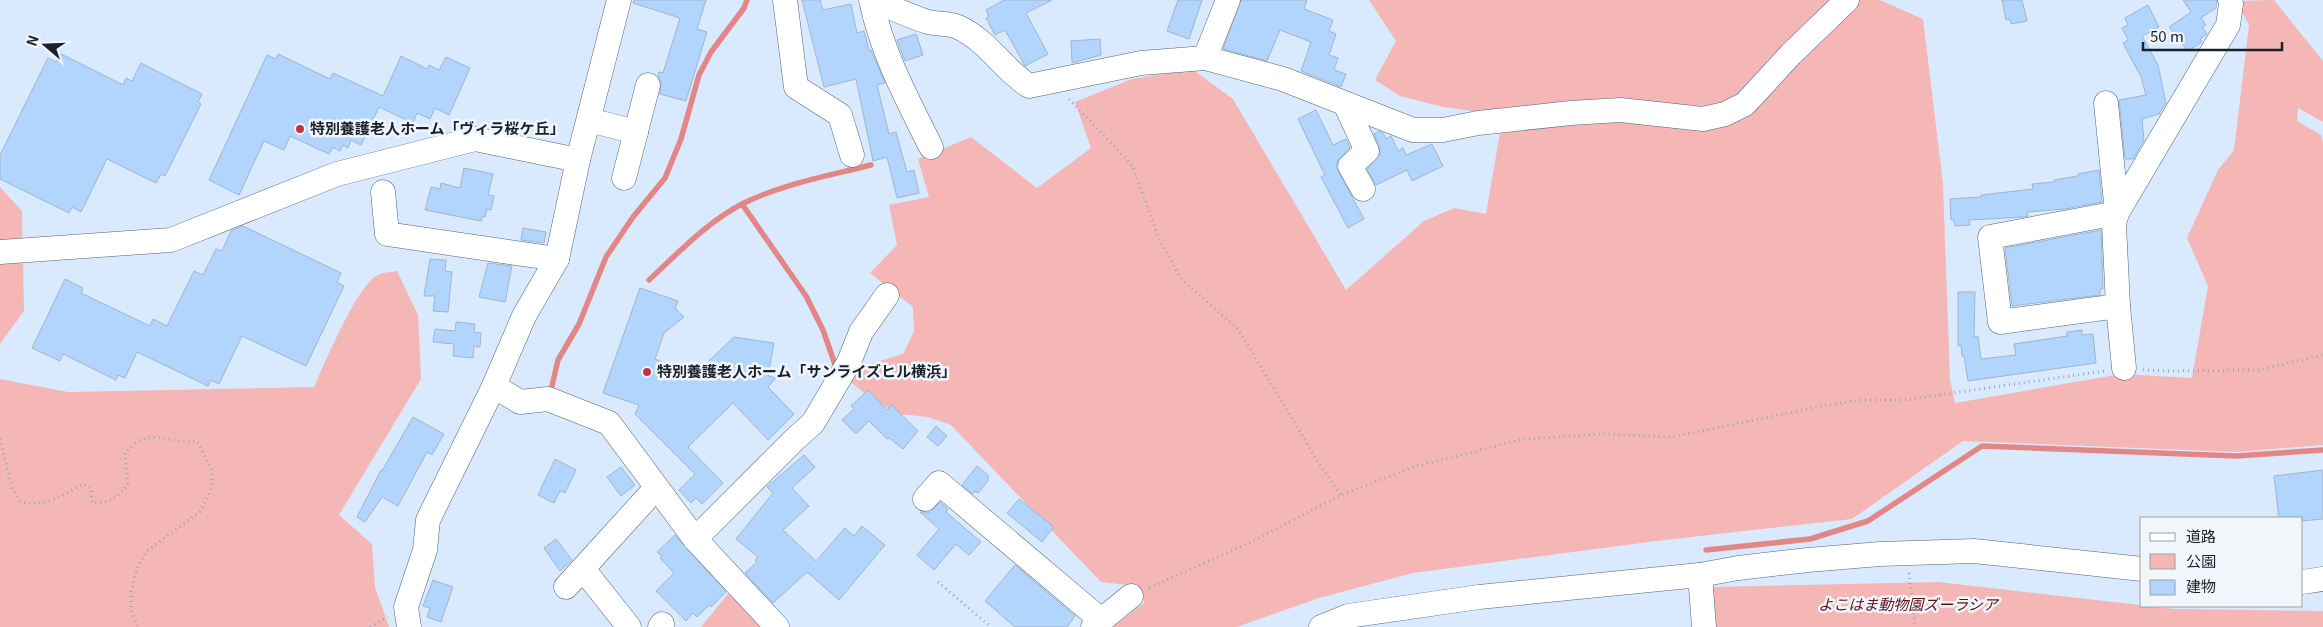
<svg xmlns="http://www.w3.org/2000/svg" width="2323" height="627" viewBox="0 0 2323 627" font-family="Georgia,'Noto Sans JP',serif">
<style>
.green{fill:#f5b7b5}
.lines{fill:none;stroke-linecap:round;stroke-linejoin:round}
.stream{stroke:#e38786;stroke-width:5.5}
.building{fill:#b1d5fd;stroke:#a0b5cd}
.minor-casing{stroke:#506379;stroke-width:25}
.path{stroke:#99a7b7;stroke-width:3;stroke-dasharray:1 4;stroke-linecap:butt}
.minor{stroke:#fff;stroke-width:24}
.poi-dot{fill:#c43440;stroke:#f1f6fb;stroke-width:2}
.labels{text-anchor:middle;stroke-width:5;stroke-linejoin:round;paint-order:stroke}
.poi-label{font-size:15px;font-weight:bold;fill:#19212a;stroke:#f1f6fb;text-anchor:start}
.park-label{font-size:15px;font-style:italic;fill:#600d17;stroke:#f1f6fb}
</style>
<rect width="100%" height="100%" fill="#d9eafe"/>
<g class="green">
<polygon points="1369,0 1880,0 1923,19 1943,184 1950,379 1955,403 2121,374 2192,378 2208,286 2187,238 2218,170 2234,150 2249,25 2236,1 2274,0 2323,61 2323,122 2298,108 2297,121 2321,135 2323,142 2323,445 2237,452 1963,441 1852,519 1656,541 1413,573 1319,598 1237,627 1113,627 1145,602 1128,585 1101,582 951,425 928,417 899,414 870,398 851,382 863,366 903,354 914,331 913,307 870,273 897,245 889,205 929,197 918,159 971,137 1037,188 1091,148 1075,102 1132,79 1192,69 1233,99 1346,290 1424,221 1454,208 1486,214 1503,115 1443,107 1400,96 1375,80 1396,41"/>
<polygon points="0,187 22,211 24,311 0,344"/>
<path d="M397,271L418,315L421,379L339,515L372,544L375,587L389,627H0V379L68,392L314,387C324,365 358,283 378,275C383,272 391,272 397,271Z"/>
<polygon points="1938,582 2175,609 2323,611 2323,627 1712,627 1709,587"/>
<polygon points="731,590 763,627 701,627"/>
</g>
<g class="lines">
<g class="stream">
<polyline points="742,204 806,296 823,330 837,370"/>
<path d="M649,280C678,253 708,221 744,203C783,184 828,176 871,165"/>
<polyline points="552,386 558,360 579,324 606,257 633,217 665,178 681,139 699,75 711,52 744,8 747,0"/>
<polyline points="1706,550 1810,539 1868,521 1982,446 2236,456 2323,450"/>
</g>
</g>
<g class="building">
<polygon points="634,0 706,0 697,29 707,32 686,101 660,94 661,82 658,75 659,72 663,73 680,18 633,3"/>
<polygon points="802,0 820,0 823,10 851,4 857,33 864,31 869,50 871,50 885,83 877,85 889,134 896,132 907,172 914,170 919,193 897,198 887,157 873,161 856,79 824,87"/>
<polygon points="1004,0 1052,0 1026,13 1048,54 1025,66 1005,30 995,35 986,18 989,17 986,10"/>
<polygon points="1178,0 1202,0 1189,39 1167,31"/>
<polygon points="1241,0 1307,0 1304,9 1333,20 1329,31 1336,34 1329,55 1338,58 1334,70 1346,74 1341,87 1301,71 1311,42 1280,30 1267,61 1223,49"/>
<polygon points="2002,0 2022,0 2027,21 2011,24 2010,19 2006,20"/>
<polygon points="2183,0 2217,0 2216,8 2201,18 2206,25 2202,27 2207,34 2200,39 2202,42 2188,51 2169,27 2191,12"/>
<polygon points="2148,5 2159,27 2142,36 2158,65 2166,103 2159,114 2142,119 2144,140 2133,159 2125,159 2119,100 2146,95 2141,77 2123,43 2128,40 2122,28 2128,25 2125,18"/>
<polygon points="916,34 923,55 905,61 897,40"/>
<polygon points="1100,39 1101,55 1072,63 1071,41"/>
<polygon points="61,54 123,85 126,78 132,81 141,63 202,94 198,102 201,104 165,176 161,174 156,183 107,159 81,212 72,207 69,213 0,179 0,155 48,58 56,62"/>
<polygon points="278,54 330,79 333,73 383,96 401,56 427,69 429,65 439,70 446,57 470,68 449,115 435,108 430,119 417,113 413,123 379,107 361,145 351,140 348,148 343,145 340,151 333,147 329,154 290,136 284,150 264,141 239,195 209,180 267,55 276,59"/>
<polygon points="1316,110 1333,145 1346,139 1350,148 1338,160 1336,167 1364,219 1348,228 1321,177 1325,175 1298,119"/>
<polygon points="1379,131 1383,133 1386,139 1391,136 1398,151 1403,148 1406,155 1432,144 1443,166 1412,181 1407,170 1376,185 1367,169 1380,154 1379,145 1374,134"/>
<polygon points="464,168 493,174 488,195 494,196 491,210 487,209 485,217 482,217 481,221 425,210 431,187 440,189 441,183 460,188"/>
<polygon points="2099,170 2102,202 2065,209 2027,212 2028,216 2024,217 1969,220 1970,225 1955,226 1954,220 1951,220 1950,199 1981,197 1981,195 2033,189 2032,184 2054,182 2054,180 2078,176 2078,174"/>
<polygon points="243,226 341,273 337,282 344,286 306,366 242,336 219,384 211,380 208,386 137,352 125,378 118,375 116,380 63,354 60,361 32,348 65,279 83,288 81,293 150,326 153,319 167,326 194,271 203,275 216,249 222,251 231,231"/>
<polygon points="523,228 546,232 544,243 521,240"/>
<polygon points="2101,230 2103,289 2100,289 2100,295 2012,306 2005,248"/>
<polygon points="430,259 446,260 445,271 452,272 448,312 433,311 435,296 424,296"/>
<polygon points="488,263 512,266 505,302 479,297"/>
<polygon points="640,288 678,301 675,308 684,317 664,333 655,359 678,368 690,379 734,337 774,343 768,376 776,378 768,387 794,414 768,440 733,403 688,447 723,483 702,504 696,498 691,503 679,490 695,474 635,414 639,405 603,393"/>
<polygon points="1958,292 1975,292 1974,337 1978,336 1981,359 2016,355 2014,344 2067,336 2067,332 2082,330 2082,335 2093,334 2096,363 1968,381 1964,356 1962,356 1961,345 1958,346"/>
<polygon points="456,322 475,324 474,332 481,333 480,347 474,346 473,358 453,356 454,344 433,342 435,329 455,331"/>
<polygon points="868,390 887,410 892,405 918,431 903,449 889,438 887,439 869,421 856,434 842,420 854,409 851,406"/>
<polygon points="413,417 444,434 432,455 427,452 398,506 382,497 365,522 357,517 381,470 382,471"/>
<polygon points="936,426 947,436 938,446 927,437"/>
<polygon points="804,455 815,467 792,488 809,506 783,530 816,561 845,528 854,536 862,526 885,545 839,600 807,572 773,603 745,573 757,562 755,560 758,557 736,539 773,493 767,487"/>
<polygon points="555,459 576,470 565,493 560,491 554,503 538,495"/>
<polygon points="977,466 988,475 988,481 978,493 975,491 973,494 962,485"/>
<polygon points="621,467 635,485 621,496 607,477"/>
<polygon points="2323,470 2323,519 2302,521 2302,518 2279,518 2274,476"/>
<polygon points="1019,499 1054,527 1042,542 1007,513"/>
<polygon points="940,502 948,509 946,512 981,542 969,555 956,544 934,570 917,555 939,529 920,512 930,512"/>
<polygon points="675,535 726,592 711,607 709,605 697,617 693,613 686,621 656,591 674,573 660,558 662,556 657,552"/>
<polygon points="556,539 572,560 560,571 544,548"/>
<polygon points="1015,565 1075,616 1067,627 1015,627 985,601"/>
<polygon points="433,580 453,587 441,622 427,617 430,608 423,606"/>
</g>
<g class="lines">
<g class="minor-casing">
<g id="minor">
<polyline points="619,0 578,160 557,259 524,316 494,386 520,402 548,399 609,423 695,539 777,627"/>
<polyline points="785,0 796,87 840,115 852,155"/>
<path d="M871,0C882,53 907,99 931,147"/>
<path d="M874,0C892,8 909,16 928,22C937,24 949,23 958,27C987,40 1004,70 1029,86L1141,63L1205,58L1283,79L1413,130H1443L1478,123L1571,113L1620,110L1703,119L1725,114L1745,104L1791,54L1847,0"/>
<polyline points="1205,58 1228,0"/>
<polyline points="2106,103 2117,213 2114,224 2118,306 2000,322 1990,237 2117,213 2228,25 2231,4 2230,0"/>
<polyline points="1346,106 1367,151 1350,166 1363,189"/>
<polyline points="589,120 636,132"/>
<polyline points="624,178 648,85"/>
<polyline points="383,192 387,234 557,259"/>
<polyline points="0,252 171,240 337,174 475,139 578,160"/>
<polyline points="2118,306 2124,368"/>
<polyline points="925,499 939,483 1101,620"/>
<polyline points="695,539 795,439 813,423 849,362 861,332 887,295"/>
<polyline points="583,569 629,627"/>
<polyline points="1700,575 1704,627"/>
<polyline points="2302,582 2323,579"/>
<polyline points="566,587 656,488"/>
<polyline points="409,627 406,607 425,550 428,520 494,386"/>
<polyline points="660,627 662,624"/>
<polyline points="1093,627 1131,596"/>
<polyline points="1321,627 1348,616 1479,597 1700,575 1738,568 1808,560 1880,554 1974,551 2142,569"/>
</g>
</g>
<g class="path">
<polyline points="1069,99 1132,165 1160,241 1182,280 1238,329 1320,465 1341,495"/>
<polyline points="2143,370 2169,371 2258,370 2323,355"/>
<path d="M0,439L12,488L20,501C43,509 62,495 83,484L91,488L92,503C109,503 117,498 128,485L125,453C130,449 135,442 141,440C159,432 178,445 197,441L212,471L211,489L201,511L147,551L138,566L131,591V609L138,627"/>
<polyline points="1909,573 1915,627"/>
<polyline points="938,582 991,627"/>
<polyline points="1149,588 1251,542 1341,495 1413,467 1524,439 1602,434 1673,437 1826,405 1861,400 1905,400 2104,371"/>
<polyline points="370,627 388,617"/>
</g>
<use href="#minor" class="minor"/>
</g>
<g class="poi-dot">
<circle cx="300" cy="129" r="5"/>
<circle cx="647" cy="372" r="5"/>
</g>
<g class="labels">
<g class="poi-label">
<text x="310" y="134">特別養護老人ホーム「ヴィラ桜ケ丘」</text>
<text x="657" y="377">特別養護老人ホーム「サンライズヒル横浜」</text>
</g>
<g class="park-label">
<text x="1908" y="610">よこはま動物園ズーラシア</text>
</g>
</g>
<rect x="2140" y="517" width="162" height="90" fill="#f1f6fb" stroke="#9ba1a7"/>
<rect x="2150" y="533" width="25" height="8" fill="#ffffff" stroke="#9ba1a7"/>
<text x="2186" y="542" font-size="15" fill="#19212a">道路</text>
<rect x="2150" y="554" width="25" height="15" fill="#f5b7b5" stroke="#9ba1a7"/>
<text x="2186" y="567" font-size="15" fill="#19212a">公園</text>
<rect x="2150" y="580" width="25" height="15" fill="#b1d5fd" stroke="#9ba1a7"/>
<text x="2186" y="592" font-size="15" fill="#19212a">建物</text>
<g transform="translate(45 45) rotate(289)" stroke="#f1f6fb" stroke-width="4" paint-order="stroke">
<path d="M0-4L9 19L0 12L-9 19Z" fill="#19212a"/>
<text y="-8" font-size="14" font-weight="bold" text-anchor="middle" fill="#19212a">N</text>
</g>
<path d="M2143 42v8h139v-8" fill="none" stroke="#19212a" stroke-width="2.5"/>
<text x="2150" y="42" font-size="15" fill="#19212a" stroke="#f1f6fb" stroke-width="4" paint-order="stroke">50 m</text>
</svg>
